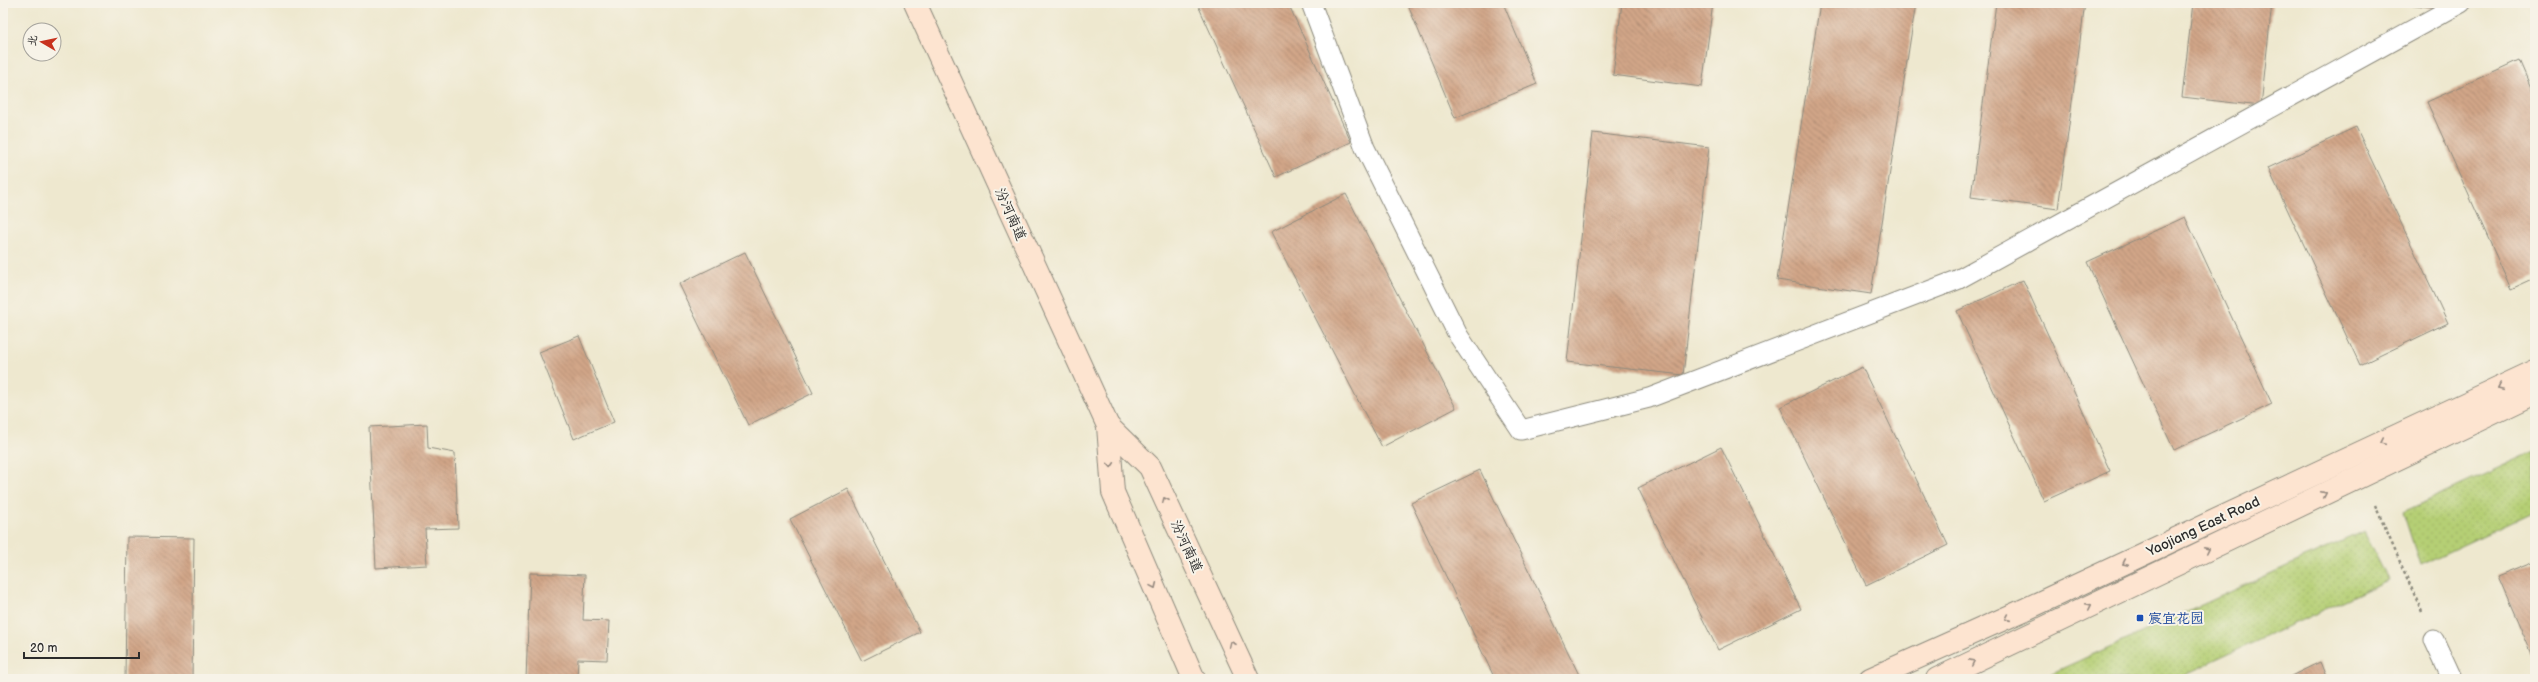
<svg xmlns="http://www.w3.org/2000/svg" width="2538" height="682" viewBox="0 0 2538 682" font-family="'Balsamiq Sans','LXGW WenKai TC',sans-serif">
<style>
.grass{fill:url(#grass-dots);stroke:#707d50}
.building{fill:url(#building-back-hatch)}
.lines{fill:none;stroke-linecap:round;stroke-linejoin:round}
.lane-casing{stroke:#8c8a7d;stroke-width:21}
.secondary-casing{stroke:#8c8a7d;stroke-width:24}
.path{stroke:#8c8a7d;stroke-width:2.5;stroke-dasharray:3 3;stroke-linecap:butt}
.lane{stroke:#fff;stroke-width:19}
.secondary{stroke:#fde4d0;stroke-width:22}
.oneway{stroke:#94887e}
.transit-dot{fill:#1a4fb4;stroke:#f7f3e8;stroke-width:1.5}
.labels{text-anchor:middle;stroke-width:4;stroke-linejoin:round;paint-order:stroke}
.street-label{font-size:14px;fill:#2b2b2b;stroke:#f7f3e8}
.transit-label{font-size:14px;fill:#164399;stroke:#f7f3e8;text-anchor:start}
</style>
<defs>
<pattern id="grass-dots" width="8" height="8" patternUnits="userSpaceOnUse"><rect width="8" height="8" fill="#b5cf74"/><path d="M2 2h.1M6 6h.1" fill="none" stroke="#9cb265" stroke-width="1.8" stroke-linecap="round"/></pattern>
<pattern id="building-back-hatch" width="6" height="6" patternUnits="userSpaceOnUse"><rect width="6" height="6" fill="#d1a688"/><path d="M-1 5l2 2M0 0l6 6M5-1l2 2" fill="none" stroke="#aa876f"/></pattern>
</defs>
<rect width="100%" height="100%" fill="#f7f3e8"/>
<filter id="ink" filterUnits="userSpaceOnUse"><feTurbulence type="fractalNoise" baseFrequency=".025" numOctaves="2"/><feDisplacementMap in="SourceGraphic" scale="8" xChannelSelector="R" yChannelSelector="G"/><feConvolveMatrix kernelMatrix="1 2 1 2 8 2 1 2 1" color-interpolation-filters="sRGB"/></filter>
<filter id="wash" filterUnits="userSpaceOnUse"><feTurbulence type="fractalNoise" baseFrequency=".012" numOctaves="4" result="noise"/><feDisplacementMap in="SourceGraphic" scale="16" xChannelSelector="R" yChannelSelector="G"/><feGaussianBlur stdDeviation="0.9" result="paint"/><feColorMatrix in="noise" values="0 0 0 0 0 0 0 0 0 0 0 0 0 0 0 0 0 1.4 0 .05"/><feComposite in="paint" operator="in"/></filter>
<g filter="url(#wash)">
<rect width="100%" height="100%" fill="#eee8cf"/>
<g class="grass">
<polygon points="2535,451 2535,511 2420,565 2403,512"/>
<polygon points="2364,531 2388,580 2175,679 2039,679"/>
</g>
<g id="blocks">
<g class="building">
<polygon points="1197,3 1288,3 1351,142 1276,177"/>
<polygon points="1407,3 1503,3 1537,84 1455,118"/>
<polygon points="1622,3 1713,3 1702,87 1613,75"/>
<polygon points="1820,3 1916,3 1871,294 1777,280"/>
<polygon points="1996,3 2085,3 2058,209 1971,197"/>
<polygon points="2193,3 2272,3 2261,106 2182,97"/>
<polygon points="2400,3 2440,3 2439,8"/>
<polygon points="2519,60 2535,97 2535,278 2511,289 2427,102"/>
<polygon points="2356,127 2448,323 2360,365 2268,168"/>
<polygon points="1593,133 1709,147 1683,375 1567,362"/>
<polygon points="1346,194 1456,408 1382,447 1271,232"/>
<polygon points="2185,217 2272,404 2174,450 2087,262"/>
<polygon points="745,252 813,393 748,425 679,284"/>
<polygon points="2023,280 2110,471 2044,501 1957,311"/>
<polygon points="579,336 614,422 574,439 539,352"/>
<polygon points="1862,367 1948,545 1866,585 1780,407"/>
<polygon points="427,424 428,448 455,453 458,528 425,529 427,565 376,568 369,427"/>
<polygon points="1721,447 1801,609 1718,650 1638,488"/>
<polygon points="1480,470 1581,679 1495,679 1411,503"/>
<polygon points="848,489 920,632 862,661 790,519"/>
<polygon points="127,537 194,538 192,679 125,679"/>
<polygon points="2535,561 2535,661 2498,576"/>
<polygon points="530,573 585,575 583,620 609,621 607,660 578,659 577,679 526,679"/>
<polygon points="2320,662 2327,679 2285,679"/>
</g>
</g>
</g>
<g filter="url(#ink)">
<use href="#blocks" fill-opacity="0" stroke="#8c8a7d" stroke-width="1"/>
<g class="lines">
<g class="lane-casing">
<g id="lane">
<polyline points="1311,3 1365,148 1458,335 1521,430 1649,398 1957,280 2461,3"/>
<polyline points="2434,640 2452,679"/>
</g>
</g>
<g class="secondary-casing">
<g id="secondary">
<polyline points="915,3 1108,426 1113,492 1194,679"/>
<polyline points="1108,426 1150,467 1248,679"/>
<polyline points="1870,679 2026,609 2535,371"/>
<polyline points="1937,679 2535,393"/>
</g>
</g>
<polyline class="path" points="2375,505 2422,612"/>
<use href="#lane" class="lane"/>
<use href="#secondary" class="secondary"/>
</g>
<defs><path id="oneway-chevron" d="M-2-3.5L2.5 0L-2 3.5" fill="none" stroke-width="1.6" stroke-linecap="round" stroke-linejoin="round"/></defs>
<g class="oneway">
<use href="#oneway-chevron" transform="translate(2500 387) rotate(155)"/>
<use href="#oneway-chevron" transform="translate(2382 442) rotate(155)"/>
<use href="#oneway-chevron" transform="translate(1111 465) rotate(86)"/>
<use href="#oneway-chevron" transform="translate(2324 494) rotate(-26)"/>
<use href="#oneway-chevron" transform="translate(1165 500) rotate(-115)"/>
<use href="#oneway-chevron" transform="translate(2207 550) rotate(-26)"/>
<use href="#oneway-chevron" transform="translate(2125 563) rotate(155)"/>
<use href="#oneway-chevron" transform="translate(1154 586) rotate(66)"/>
<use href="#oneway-chevron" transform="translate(2089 606) rotate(-26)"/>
<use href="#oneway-chevron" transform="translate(2007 618) rotate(156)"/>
<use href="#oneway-chevron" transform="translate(1232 644) rotate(-115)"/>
<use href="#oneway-chevron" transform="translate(1972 662) rotate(-26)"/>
</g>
</g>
<rect class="transit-dot" x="2136" y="614" width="8" height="8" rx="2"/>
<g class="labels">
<g class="street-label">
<text transform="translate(1011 214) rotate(66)" y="5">汾河南道</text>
<text transform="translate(2203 526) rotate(-25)" y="5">Yaojiang East Road</text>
<text transform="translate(1187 546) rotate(65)" y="5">汾河南道</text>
</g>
<g class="transit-label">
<text x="2148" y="623">宸宜花园</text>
</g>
</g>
<rect width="2538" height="682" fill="none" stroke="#f7f3e8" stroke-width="16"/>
<g transform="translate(42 42) rotate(279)"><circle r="19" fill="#f7f3e8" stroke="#a5a39c"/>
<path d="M0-3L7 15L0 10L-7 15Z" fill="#c8321e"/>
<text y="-6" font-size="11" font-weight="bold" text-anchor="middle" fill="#2b2b2b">北</text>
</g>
<path d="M24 652v6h115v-6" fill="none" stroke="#2b2b2b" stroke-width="2"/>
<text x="30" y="652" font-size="12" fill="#2b2b2b" stroke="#f7f3e8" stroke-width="3" paint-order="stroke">20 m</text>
</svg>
